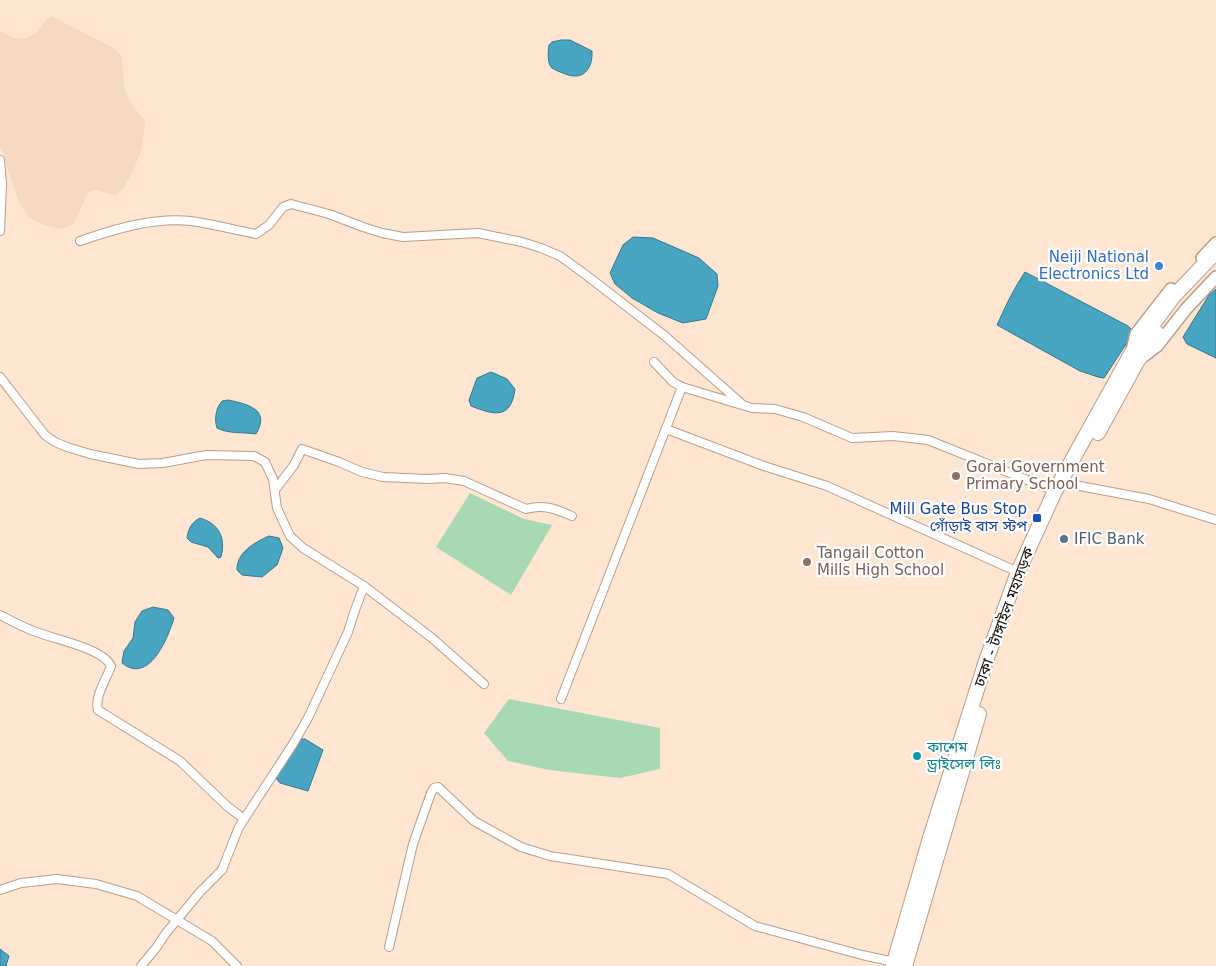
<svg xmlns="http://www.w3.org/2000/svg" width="1216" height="966" viewBox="0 0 1216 966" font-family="'DejaVu Sans','Noto Sans Bengali',sans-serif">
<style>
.built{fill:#f6d9c2}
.green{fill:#a7d9b3}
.water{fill:#48a5c2;stroke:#387689}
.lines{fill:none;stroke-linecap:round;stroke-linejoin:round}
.street-casing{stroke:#b89c86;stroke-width:10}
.secondary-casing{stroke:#b89c86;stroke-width:14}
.highway-casing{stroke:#b89c86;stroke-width:16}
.street{stroke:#fff;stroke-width:8}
.secondary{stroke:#fff;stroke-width:11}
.highway{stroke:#fff;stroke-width:14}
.shop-dot{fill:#3f7fe0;stroke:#fff;stroke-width:2}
.education-dot{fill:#8d6e63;stroke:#fff;stroke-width:2}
.transit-dot{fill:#1a4fb4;stroke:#fff;stroke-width:2}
.service-dot{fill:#5c6f8a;stroke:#fff;stroke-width:2}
.culture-dot{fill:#0f9aa8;stroke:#fff;stroke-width:2}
.labels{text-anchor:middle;stroke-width:4.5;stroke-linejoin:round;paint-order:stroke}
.shop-label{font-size:15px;fill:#366cbe;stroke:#fff;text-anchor:end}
.education-label{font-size:15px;fill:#785e54;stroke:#fff;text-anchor:start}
.transit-label{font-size:15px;fill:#164399;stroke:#fff;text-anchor:end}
.service-label{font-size:15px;fill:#4e5e75;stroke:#fff;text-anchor:start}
.street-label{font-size:15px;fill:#130a03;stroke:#fff}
.culture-label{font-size:15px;fill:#0d838f;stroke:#fff;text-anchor:start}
</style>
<rect width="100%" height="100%" fill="#ffe6d3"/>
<polygon class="built" points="51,16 114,48 122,57 124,87 130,102 145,121 142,148 134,169 123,189 115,195 94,190 88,193 73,225 60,229 43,225 29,217 23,209 18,199 0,146 0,31 14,38 24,39 35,34 46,20"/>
<g class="green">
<polygon points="470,493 524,519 552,525 511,595 436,547"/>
<polygon points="509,699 660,728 660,769 620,778 549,770 508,761 484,733"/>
</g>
<g class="water">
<path d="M561,40H570L592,51C593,70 582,82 563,73C560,72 555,70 552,68C547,64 548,51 549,45L552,42Z"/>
<polygon points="633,237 653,238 699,258 717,274 718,286 706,319 683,323 658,313 632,298 615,284 610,273 623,245"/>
<path d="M1025,272L1128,326L1134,332L1104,378L1098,377L1080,371L997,325C1005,307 1014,288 1025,272Z"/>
<polygon points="1216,289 1216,358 1187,344 1183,337 1209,295"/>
<path d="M491,372L507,379L515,389C511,420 494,415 471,406L469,400L477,378Z"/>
<path d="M228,400C247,404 271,409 256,434C242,432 229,434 217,428C214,419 216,408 222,401Z"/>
<path d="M200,518C219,524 226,537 221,557L218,558L208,547L191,542L187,538C188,529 192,522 200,518Z"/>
<path d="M269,536L279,538L283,548L277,565L262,577L242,575L237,570C236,553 255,542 269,536Z"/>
<path d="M153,607L168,610L174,618C168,638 149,685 122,663L124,651L133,638L135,622L142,611Z"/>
<polygon points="298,739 305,739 323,750 308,791 280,783 275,777"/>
<polygon points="0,949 9,956 6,966 0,966"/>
</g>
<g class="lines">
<g class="street-casing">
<g id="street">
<polyline points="0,160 2,184 0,231"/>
<path d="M80,241C115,229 153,217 191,221C213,224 234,230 256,234L269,225L283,207L291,204L329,214L363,227L382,233L403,237L478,233L522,242L541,248L560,256L586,275L665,336L743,405"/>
<polyline points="654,362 673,382 682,387 752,408 775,409 803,417 852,438 893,436 928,440 1055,491"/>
<polyline points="0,377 45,435 55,442 67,447 90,454 139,464 163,463 206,455 254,456 265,462 273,479 277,508 290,536 303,548 364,586 432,638 484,684"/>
<polyline points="666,429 764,466 827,486 1018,572"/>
<polyline points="1069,484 1149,499 1216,520"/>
<path d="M275,490L294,465L302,449L339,462L362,472L383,477L428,479L445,478L464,481L526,509C544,504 556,509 572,516"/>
<path d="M0,615C10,620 21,626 31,630C51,639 102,647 111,666C107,678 94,697 98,710L180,761L227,806L244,819"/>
<polyline points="561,699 682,387"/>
<polyline points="0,890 21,883 57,879 96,884 137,896 212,941 237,966"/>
<polyline points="389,947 413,844 431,793 434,788 438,787 474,821 521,847 550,856 668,874 755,926 862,955 894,962"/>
<polyline points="141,966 156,948 166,933 200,892 222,870 239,827 293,744 308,718 348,632 355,610 364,586"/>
</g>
</g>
<g class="secondary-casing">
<g id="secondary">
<polyline points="1202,258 1216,243"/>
<polyline points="1132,350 1136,334 1171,289"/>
<polyline points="1144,356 1157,346 1186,309 1216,277"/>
</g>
</g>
<g class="highway-casing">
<g id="highway">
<polyline points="1098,433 1137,362 1157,333"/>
<polyline points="893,966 930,838 986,661 1018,572 1055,491 1131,354 1173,297 1216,252"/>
<polyline points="905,966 979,714"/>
</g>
</g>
<use href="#street" class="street"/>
<use href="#secondary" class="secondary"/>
<use href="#highway" class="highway"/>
</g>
<circle class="shop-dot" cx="1159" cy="266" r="5"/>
<g class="education-dot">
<circle cx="956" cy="476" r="5"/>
<circle cx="807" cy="562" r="5"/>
</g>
<rect class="transit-dot" x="1032" y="513" width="10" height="10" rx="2.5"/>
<circle class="service-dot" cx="1064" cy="539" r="5"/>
<circle class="culture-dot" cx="917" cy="756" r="5"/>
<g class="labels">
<g class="shop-label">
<text x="1149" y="262">Neiji National<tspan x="1149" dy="17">Electronics Ltd</tspan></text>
</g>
<g class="education-label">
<text x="966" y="472">Gorai Government<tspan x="966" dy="17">Primary School</tspan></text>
<text x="817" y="558">Tangail Cotton<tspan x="817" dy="17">Mills High School</tspan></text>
</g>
<g class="transit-label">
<text x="1027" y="514">Mill Gate Bus Stop<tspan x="1027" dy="17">গোঁড়াই বাস স্টপ</tspan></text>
</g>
<g class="service-label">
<text x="1074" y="544">IFIC Bank</text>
</g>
<g class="street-label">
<text transform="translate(1004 617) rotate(-70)" y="5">ঢাকা - টাঙ্গাইল মহাসড়ক</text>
</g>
<g class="culture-label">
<text x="927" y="752">কাশেম<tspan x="927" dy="17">ড্রাইসেল লিঃ</tspan></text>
</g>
</g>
</svg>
